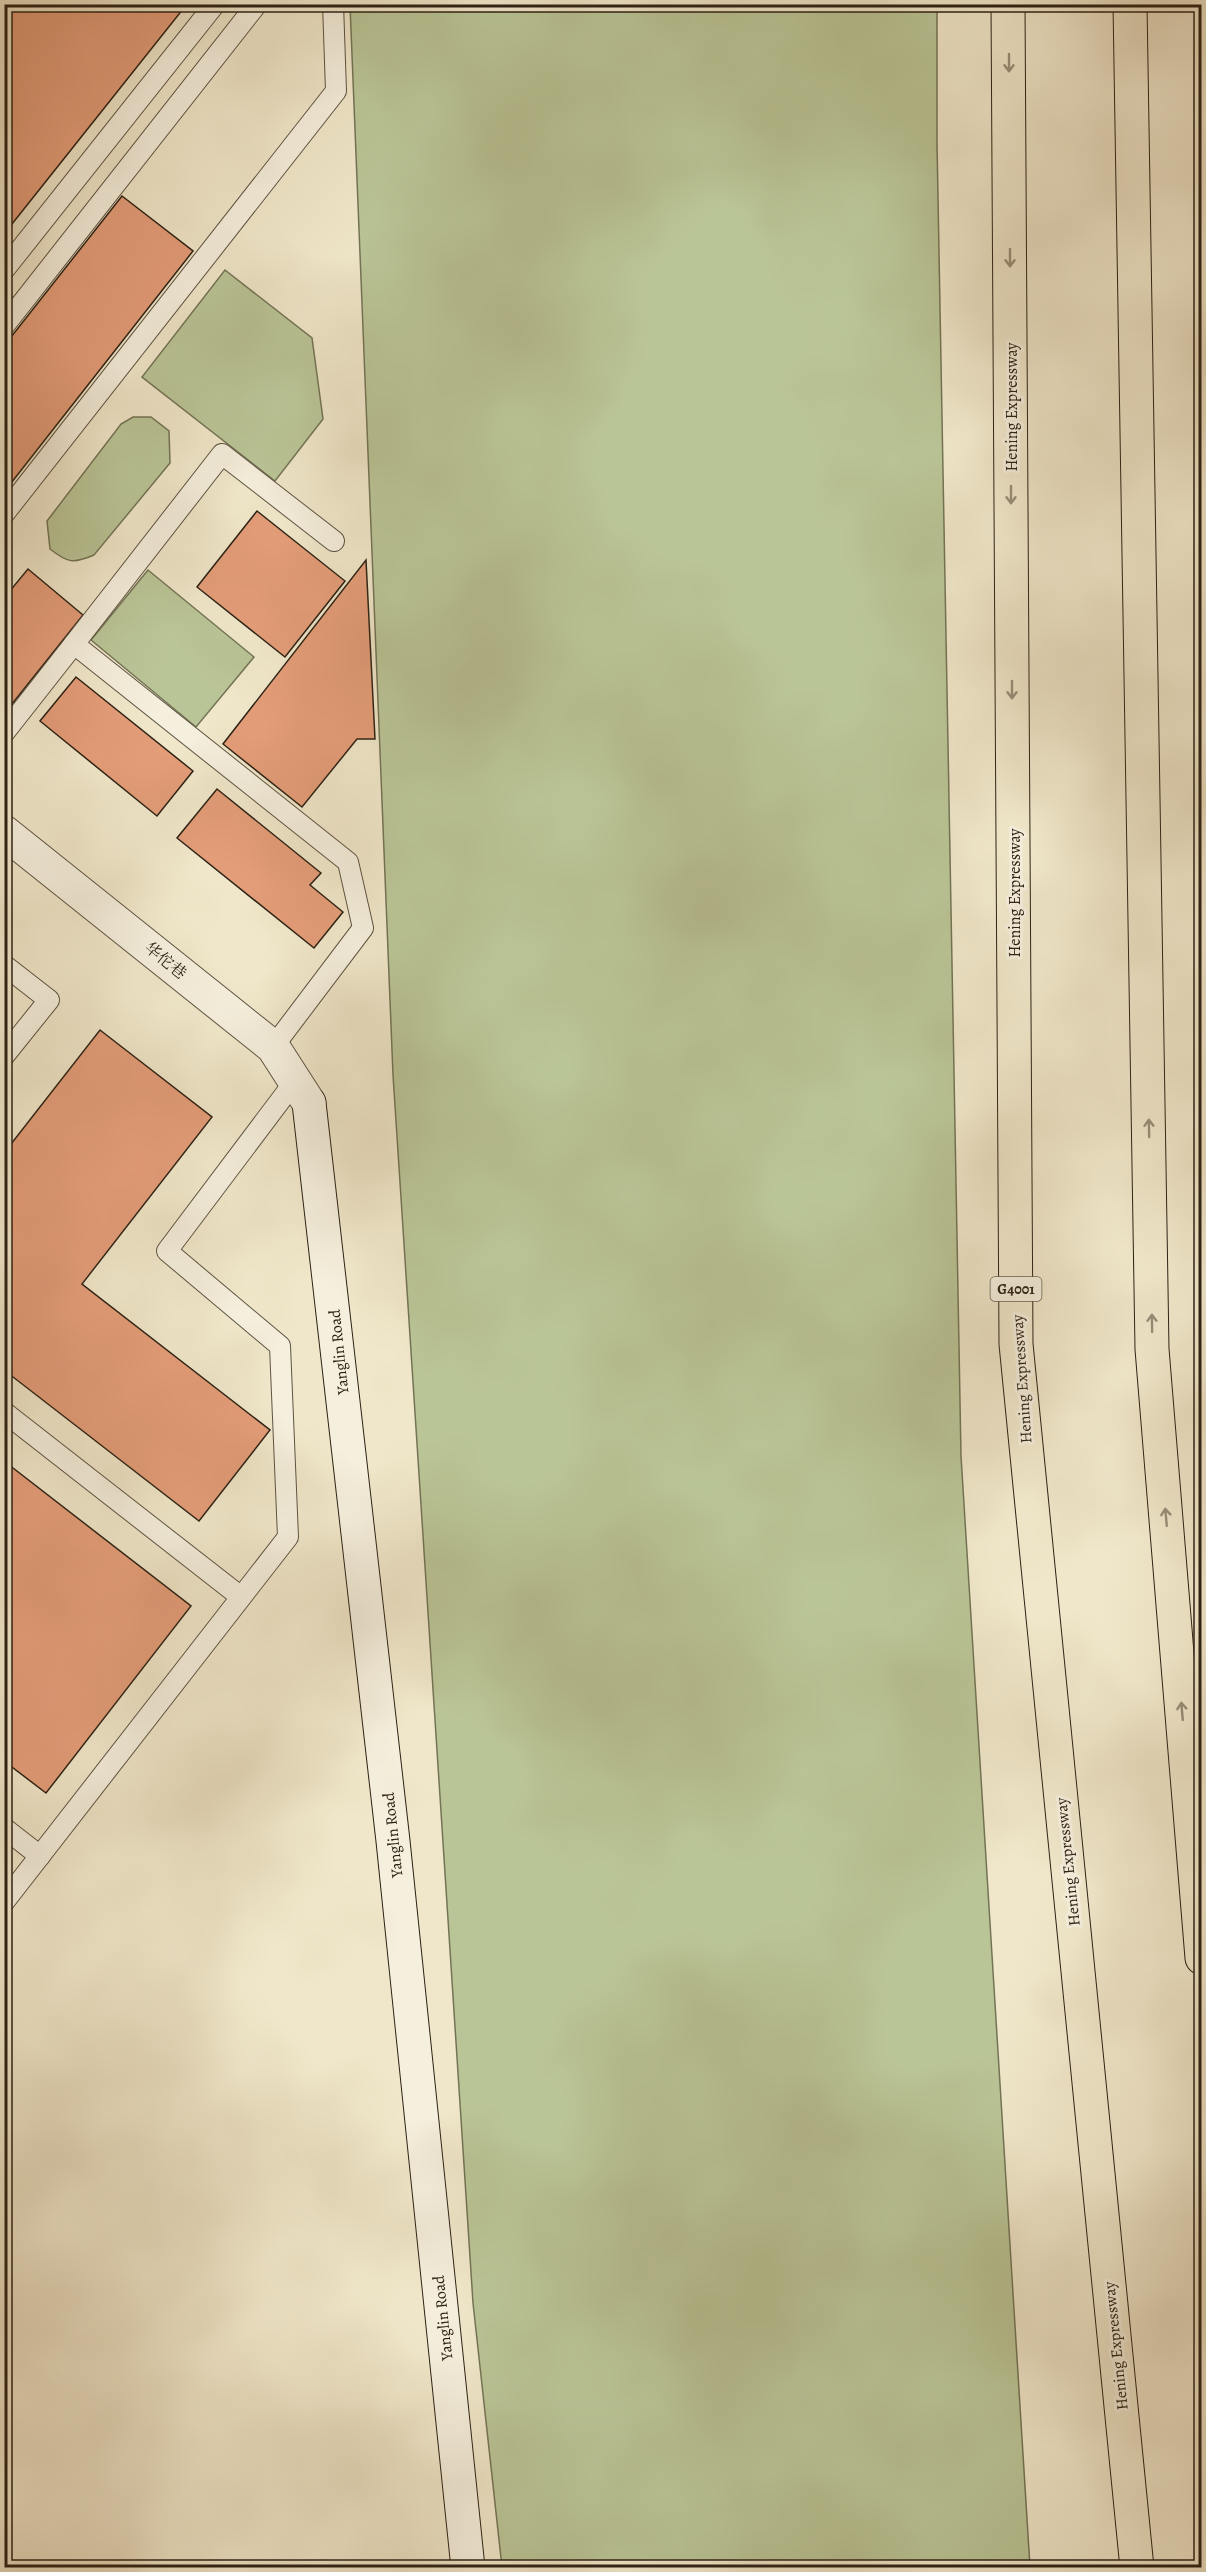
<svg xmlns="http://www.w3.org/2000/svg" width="1206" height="2572" viewBox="0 0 1206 2572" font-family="Alegreya,'Noto Serif SC',serif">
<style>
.green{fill:#bac597;stroke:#737456;stroke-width:1.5}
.building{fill:#e49d79;stroke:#2c2215;stroke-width:1.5}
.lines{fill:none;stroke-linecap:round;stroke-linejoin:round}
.lane-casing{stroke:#5d5342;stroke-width:22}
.street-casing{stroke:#5d5342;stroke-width:35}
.secondary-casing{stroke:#2c2215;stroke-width:35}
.highway-casing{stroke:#2c2215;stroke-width:35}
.lane{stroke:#f5efdd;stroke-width:20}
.street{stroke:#f5efdd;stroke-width:33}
.secondary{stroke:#f5efdd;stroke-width:33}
.highway{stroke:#f0e7ca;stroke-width:33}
.oneway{stroke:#988e79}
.labels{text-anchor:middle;stroke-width:6;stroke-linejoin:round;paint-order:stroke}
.shield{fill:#f5efdd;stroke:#686051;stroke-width:1.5}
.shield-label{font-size:15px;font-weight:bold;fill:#2c2215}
.street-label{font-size:16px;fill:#2c2215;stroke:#f5efdd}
</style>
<rect width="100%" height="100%" fill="#f0e7ca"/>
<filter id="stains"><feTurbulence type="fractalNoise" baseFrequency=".00333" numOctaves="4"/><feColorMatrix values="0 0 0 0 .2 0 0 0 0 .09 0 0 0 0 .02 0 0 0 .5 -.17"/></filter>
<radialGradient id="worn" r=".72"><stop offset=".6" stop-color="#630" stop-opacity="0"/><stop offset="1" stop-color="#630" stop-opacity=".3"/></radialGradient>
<g class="green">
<polygon points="350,5 937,5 937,143 961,1456 1030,2567 502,2567 473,2303 393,1075"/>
<polygon points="225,270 312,338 323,419 275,481 142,377"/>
<path d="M133,417H151L169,431L170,463L94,555C73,564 68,563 50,549L47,521L121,424Z"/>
<polygon points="148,570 254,657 196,727 91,640"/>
</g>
<g class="building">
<polygon points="4,4 187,4 4,234"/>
<polygon points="122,196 193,251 4,492 4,346"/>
<polygon points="257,511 345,581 285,657 197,587"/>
<polygon points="366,560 375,739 357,739 302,807 223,744"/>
<polygon points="28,569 83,615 12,704 4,698 4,598"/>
<polygon points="76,677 193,771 157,816 40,721"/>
<polygon points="217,789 321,873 310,885 343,912 314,948 177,838"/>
<polygon points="100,1030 212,1117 82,1284 270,1430 199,1521 4,1370 4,1153"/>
<polygon points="4,1461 191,1606 46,1793 4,1761"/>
</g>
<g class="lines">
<g class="lane-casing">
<g id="lane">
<polyline points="4,270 215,4"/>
<polyline points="4,326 257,4"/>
<polyline points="4,514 336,91 333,4"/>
<polyline points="4,733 74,644"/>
<polyline points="4,965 49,1000 4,1056"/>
<polyline points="273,1047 363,928 348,862 74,644 222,454 334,541"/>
<polyline points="4,1412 241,1597"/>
<polyline points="4,1828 40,1856"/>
<polyline points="4,1902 288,1537 280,1346 167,1251 295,1081"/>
</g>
</g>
<g class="street-casing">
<polyline id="street" points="4,832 273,1047 309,1103"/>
</g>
<g class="secondary-casing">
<polyline id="secondary" points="309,1103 393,1841 468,2568"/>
</g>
<g class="highway-casing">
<g id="highway">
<polyline points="1008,4 1016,1344 1137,2568"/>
<polyline points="1130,4 1152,1349 1202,1958"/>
</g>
</g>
<use href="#lane" class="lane"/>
<use href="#street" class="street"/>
<use href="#secondary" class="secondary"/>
<use href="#highway" class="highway"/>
</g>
<defs><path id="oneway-shaft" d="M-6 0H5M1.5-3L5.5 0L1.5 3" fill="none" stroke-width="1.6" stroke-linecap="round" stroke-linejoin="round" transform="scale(1.5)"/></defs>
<g class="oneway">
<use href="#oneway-shaft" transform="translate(1009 63) rotate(90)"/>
<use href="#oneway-shaft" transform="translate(1010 258) rotate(90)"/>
<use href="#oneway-shaft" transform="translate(1011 495) rotate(90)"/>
<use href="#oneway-shaft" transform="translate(1012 690) rotate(90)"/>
<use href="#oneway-shaft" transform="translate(1149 1128) rotate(-91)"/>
<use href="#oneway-shaft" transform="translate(1152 1323) rotate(-91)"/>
<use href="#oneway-shaft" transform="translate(1166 1517) rotate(-95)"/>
<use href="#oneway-shaft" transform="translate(1182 1711) rotate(-95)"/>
</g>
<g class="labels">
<rect class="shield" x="990.5" y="1277" width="51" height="24" rx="4.5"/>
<g class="shield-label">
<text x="1016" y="1294">G4001</text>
</g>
<g class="street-label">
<text transform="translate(1011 407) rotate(-90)" y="6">Hening Expressway</text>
<text transform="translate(1014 893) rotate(-90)" y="6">Hening Expressway</text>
<text transform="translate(166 960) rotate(39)" y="6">华佗巷</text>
<text transform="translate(338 1352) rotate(-96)" y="6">Yanglin Road</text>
<text transform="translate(1021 1379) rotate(-94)" y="6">Hening Expressway</text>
<text transform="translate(392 1835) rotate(-96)" y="6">Yanglin Road</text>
<text transform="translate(1067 1862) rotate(-96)" y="6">Hening Expressway</text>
<text transform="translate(442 2318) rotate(-96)" y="6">Yanglin Road</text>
<text transform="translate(1115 2346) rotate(-96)" y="6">Hening Expressway</text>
</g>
</g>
<rect width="1206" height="2572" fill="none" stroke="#f0e7ca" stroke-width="24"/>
<rect x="6" y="6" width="1194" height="2560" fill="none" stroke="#2c2215" stroke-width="3"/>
<rect x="12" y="12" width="1182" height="2548" fill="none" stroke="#2c2215" stroke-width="1.5"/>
<rect width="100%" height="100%" filter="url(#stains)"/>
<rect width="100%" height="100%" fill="url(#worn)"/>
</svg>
